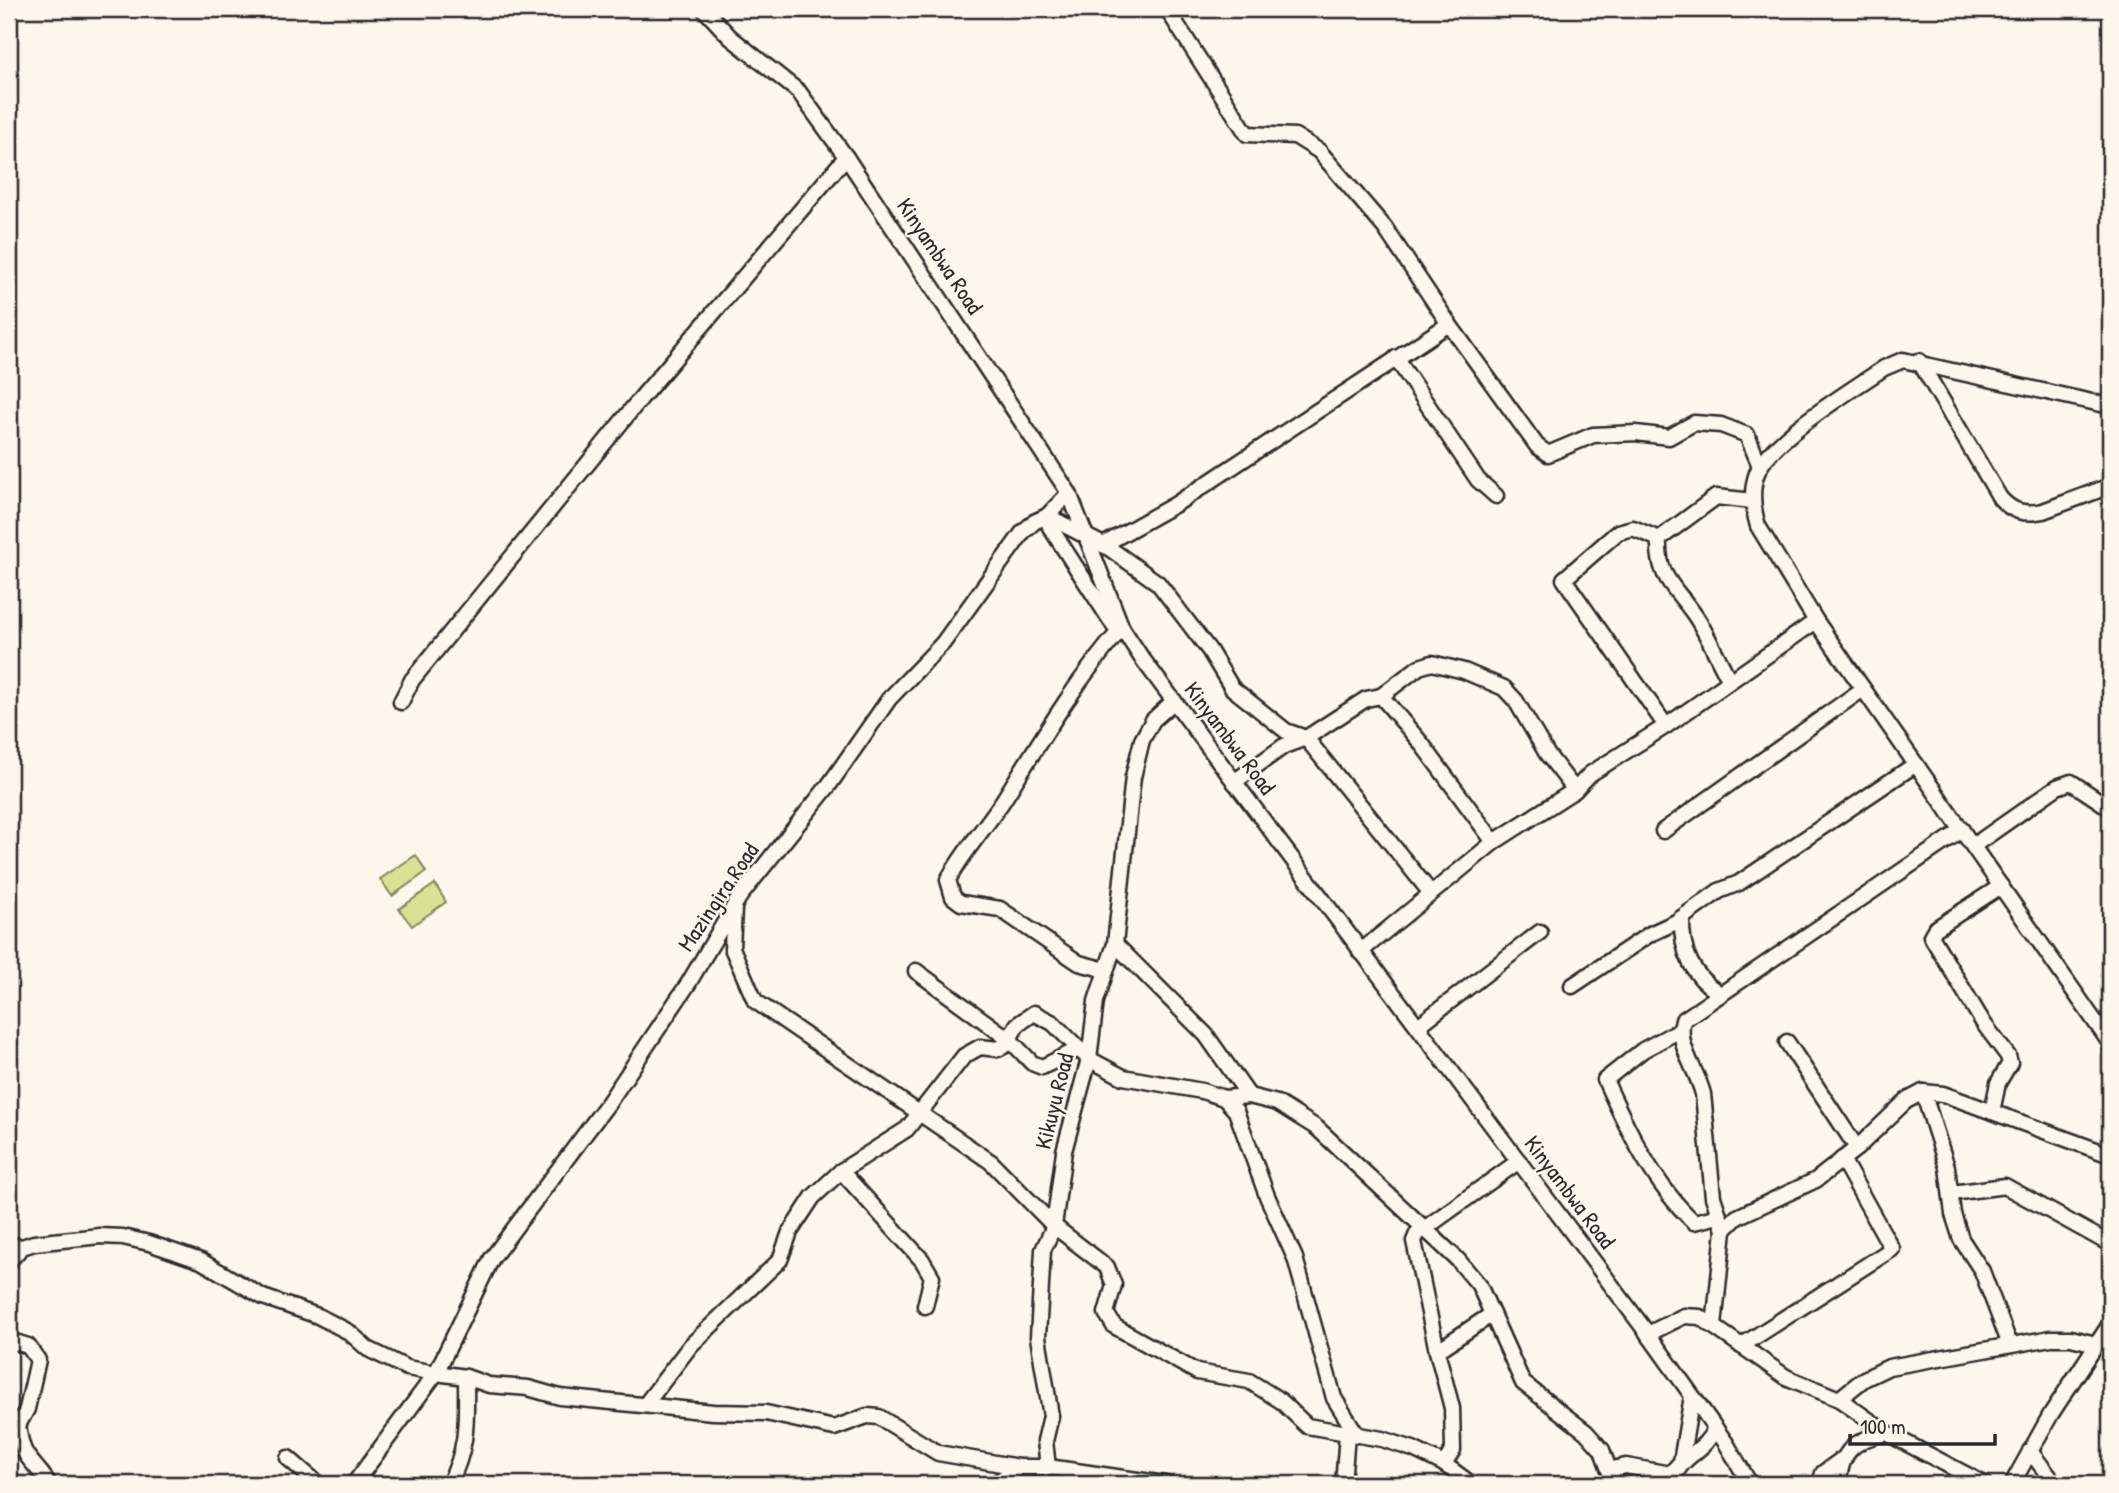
<svg xmlns="http://www.w3.org/2000/svg" width="2119" height="1493" viewBox="0 0 2119 1493" font-family="'Patrick Hand',sans-serif">
<style>
.green{fill:#d7e295;stroke:#818660;stroke-width:2}
.lines{fill:none;stroke-linecap:round;stroke-linejoin:round}
.minor-casing{stroke:#2b2b2b;stroke-width:19}
.minor{stroke:#fbf7ec;stroke-width:14}
.labels{text-anchor:middle;stroke-width:5;stroke-linejoin:round;paint-order:stroke}
.street-label{font-size:23px;fill:#2b2b2b;stroke:#fbf7ec}
</style>
<rect width="100%" height="100%" fill="#fbf7ec"/>
<filter id="ink" filterUnits="userSpaceOnUse"><feTurbulence type="fractalNoise" baseFrequency=".0143" numOctaves="2"/><feDisplacementMap in="SourceGraphic" scale="14" xChannelSelector="R" yChannelSelector="G"/><feConvolveMatrix kernelMatrix="1 2 1 2 8 2 1 2 1" color-interpolation-filters="sRGB"/></filter>
<g filter="url(#ink)">
<g class="green">
<polygon points="416,855 426,872 392,896 380,879"/>
<polygon points="435,884 446,902 412,926 399,909"/>
</g>
<g class="lines">
<g class="minor-casing">
<g id="minor">
<polyline points="704,9 730,37 799,92 846,157 1069,493 1122,628 1141,657 1648,1334 1726,1443 1750,1484"/>
<polyline points="1167,9 1247,134 1295,136 1319,151 1385,228 1449,324 1537,446 1548,454 1593,435 1636,433 1669,437 1694,423 1721,425 1747,435 1760,466"/>
<polyline points="1396,358 1478,480 1496,496"/>
<path d="M1919,361L2000,498C2012,512 2025,515 2043,511L2110,486"/>
<path d="M2110,406L1903,360L1884,368C1852,390 1770,439 1757,473C1750,491 1753,509 1758,526L1816,621L2110,1043"/>
<polyline points="1069,493 1047,516 1050,527 1118,632"/>
<polyline points="1659,539 1633,528 1618,532 1564,579 1666,726"/>
<polyline points="1103,545 1176,504 1449,324"/>
<path d="M1730,681C1718,660 1709,637 1696,617C1676,587 1657,579 1659,539L1716,497L1753,501"/>
<polyline points="1381,696 1419,667 1432,663 1464,671 1504,688 1516,701 1547,754 1575,790"/>
<polyline points="401,702 412,680 641,398 846,157"/>
<polyline points="1234,782 1284,746 1306,738 1366,699 1381,696 1421,743 1494,842"/>
<polyline points="1663,831 1863,689"/>
<polyline points="1973,846 2057,787 2071,782 2110,808"/>
<polyline points="734,909 732,948 755,1001 991,1162 1054,1226 1107,1267 1114,1285 1106,1313 1114,1326 1197,1372 1249,1381 1281,1401 1307,1426 1382,1439 1413,1449 1444,1464 1471,1484"/>
<path d="M1682,918C1681,950 1691,976 1719,993"/>
<polyline points="1115,944 1206,1035 1249,1096"/>
<polyline points="1360,952 1494,842 1575,790 1590,774 1666,726 1816,621"/>
<path d="M1106,970L1079,963L1000,909L961,903L953,897L948,880C964,850 988,825 1006,796C1042,738 1077,679 1122,628"/>
<polyline points="916,971 1010,1040 1032,1063 1042,1067 1079,1049"/>
<polyline points="1572,986 1650,934 1676,922 1719,891 1739,883 1916,764"/>
<polyline points="1418,1026 1540,932"/>
<path d="M1680,1030L1643,1050L1605,1080C1628,1130 1653,1184 1694,1222L1719,1216"/>
<polyline points="1787,1042 1857,1148"/>
<polyline points="1923,1092 1947,1167 1953,1214 1961,1239 1982,1271 2010,1345"/>
<polyline points="1224,1098 1249,1096 1277,1103 1317,1128 1458,1260 1479,1285 1523,1383 1586,1432 1602,1450 1614,1484"/>
<polyline points="1992,1112 1998,1083 2010,1063 2008,1056 1984,1024 1931,936 1935,929 2001,886"/>
<polyline points="841,1171 922,1260 932,1277 925,1306"/>
<polyline points="1952,1193 2005,1186 2110,1244"/>
<path d="M1724,1230L1713,1197L1703,1094C1697,1069 1676,1046 1683,1020L1962,830"/>
<polyline points="9,1245 22,1247 34,1243 100,1236 123,1237 149,1243 201,1261 263,1297 318,1316 349,1332 368,1349 407,1368 436,1373 492,1258 609,1102 688,984 740,896 829,785 889,699 943,643 1023,532 1034,522 1047,516 1109,548 1158,583 1209,650 1232,688 1286,731 1306,738 1430,892"/>
<polyline points="9,1261 22,1247"/>
<polyline points="1714,1326 1724,1230 1737,1217 1816,1180 1857,1148 1906,1101 1923,1092 1943,1094 2110,1155"/>
<polyline points="1648,1334 1684,1316 1700,1317 1786,1377 1839,1399 1887,1433 1984,1484"/>
<path d="M9,1340L28,1346L38,1360L27,1409L18,1425C23,1463 31,1456 49,1484"/>
<polyline points="1741,1346 1892,1249 1842,1159"/>
<polyline points="1437,1351 1492,1314"/>
<polyline points="1839,1399 1864,1379 1889,1367 2051,1338 2071,1338 2096,1344"/>
<polyline points="645,1405 691,1345 780,1260 790,1232 813,1197 841,1171 907,1129 964,1056 980,1047 998,1049 1006,1045 1017,1025 1034,1013 1053,1023 1089,1059 1123,1077 1202,1091 1224,1098 1236,1111 1267,1196 1295,1258 1334,1398 1357,1435"/>
<polyline points="2030,1451 2055,1484"/>
<polyline points="288,1458 318,1484"/>
<polyline points="1444,1464 1453,1450 1452,1408 1437,1351 1414,1241 1417,1234 1519,1161"/>
<polyline points="1048,1467 1165,1484"/>
<polyline points="1609,1470 1626,1466 1670,1474 1681,1462 1692,1396"/>
<polyline points="354,1484 436,1373 466,1377 489,1385 528,1388 560,1397 713,1412 766,1413 834,1428 867,1416 879,1417 938,1453 1019,1467"/>
<path d="M449,1484C469,1446 466,1419 466,1377"/>
<polyline points="995,1484 1019,1467 1048,1467 1045,1441 1051,1416 1038,1337 1043,1250 1054,1226 1064,1151 1089,1059 1096,1001 1115,944 1133,777 1142,740 1153,720 1174,701"/>
<polyline points="1343,1484 1347,1434"/>
<path d="M1672,1484C1680,1453 1703,1455 1715,1428"/>
<polyline points="1827,1484 1821,1480 1823,1473 1841,1460"/>
<path d="M1839,1484C1840,1451 1855,1439 1887,1433"/>
<polyline points="2012,1484 2051,1414 2110,1324"/>
</g>
</g>
<use href="#minor" class="minor"/>
</g>
</g>
<g class="labels">
<g class="street-label">
<text transform="translate(940 256) rotate(56)" y="8">Kinyambwa Road</text>
<text transform="translate(1230 738) rotate(53)" y="8">Kinyambwa Road</text>
<text transform="translate(718 897) rotate(-56)" y="8">Mazingira Road</text>
<text transform="translate(1054 1101) rotate(-76)" y="8">Kikuyu Road</text>
<text transform="translate(1570 1192) rotate(53)" y="8">Kinyambwa Road</text>
</g>
</g>
<rect width="2119" height="1493" fill="none" stroke="#fbf7ec" stroke-width="35"/>
<rect x="18" y="18" width="2084" height="1458" fill="none" stroke="#2b2b2b" stroke-width="2.5" filter="url(#ink)"/>
<path d="M1850 1434v10h145v-10" fill="none" stroke="#2b2b2b" stroke-width="3.5"/>
<text x="1860" y="1434" font-size="21" fill="#2b2b2b" stroke="#fbf7ec" stroke-width="5" paint-order="stroke">100 m</text>
</svg>
